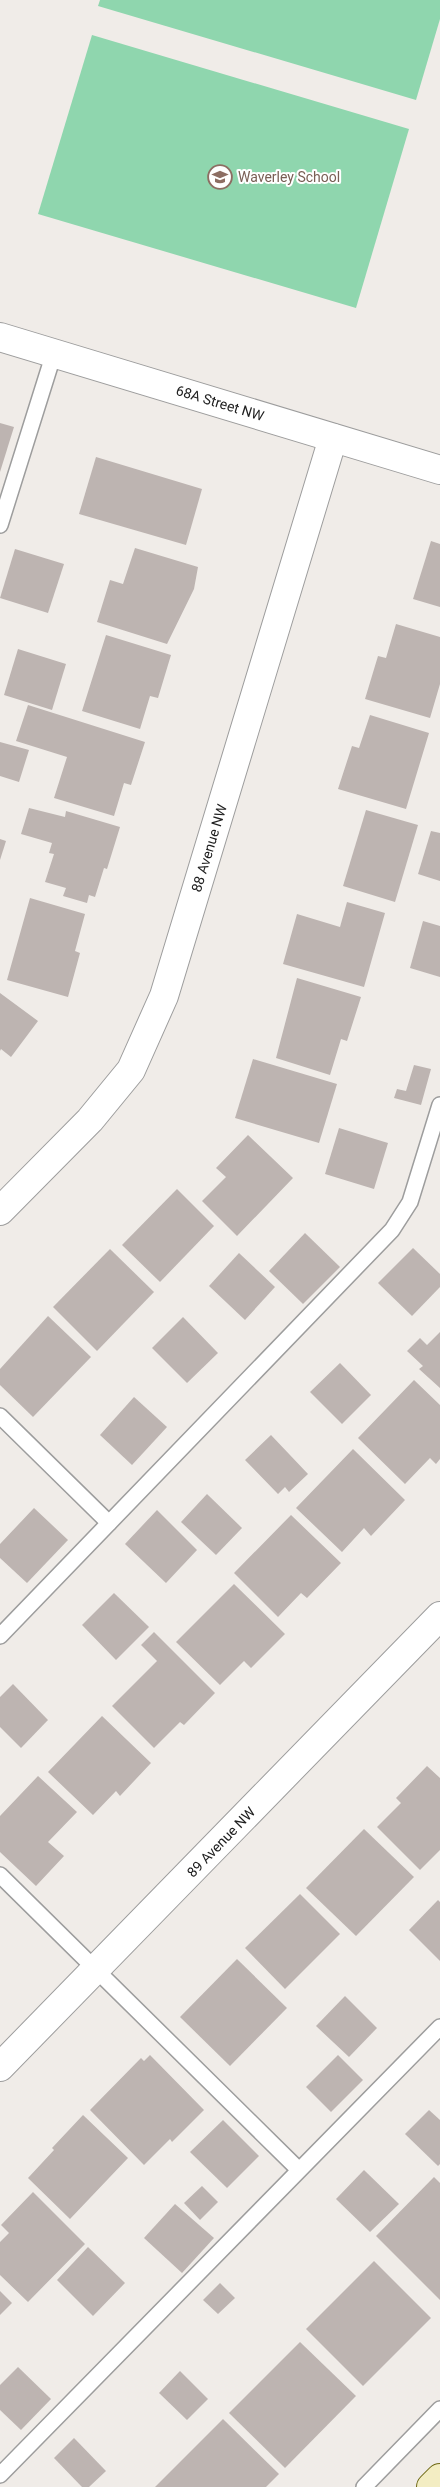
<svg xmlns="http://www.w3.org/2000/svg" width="440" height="2487" viewBox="0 0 440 2487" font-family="Roboto,sans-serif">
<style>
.pitch{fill:#8fd6ae}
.building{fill:#bdb4b1}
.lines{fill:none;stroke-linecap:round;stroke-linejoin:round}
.lane-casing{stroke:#9d9d9d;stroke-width:18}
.street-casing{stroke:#9d9d9d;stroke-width:30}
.secondary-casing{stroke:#6d6712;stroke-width:30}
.lane{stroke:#fff;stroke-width:15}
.street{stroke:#fff;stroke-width:28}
.secondary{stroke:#f3edc3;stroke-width:28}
.labels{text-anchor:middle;stroke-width:4;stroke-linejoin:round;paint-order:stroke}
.education-label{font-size:14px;fill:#785e54;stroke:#fff;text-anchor:start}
.street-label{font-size:14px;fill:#202020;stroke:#fff}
</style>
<rect width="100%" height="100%" fill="#f0ece8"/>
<g class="pitch">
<polygon points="100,0 440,0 440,19 416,100 98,6"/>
<polygon points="92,35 409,129 356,308 38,214"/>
</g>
<g class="building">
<polygon points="0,423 14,427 0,472"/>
<polygon points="96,457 202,489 186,545 79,514"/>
<polygon points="431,541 440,544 440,607 413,599"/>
<polygon points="135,548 198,567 194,589 167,644 97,622 110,580 123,584"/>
<polygon points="15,549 64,564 48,613 0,598"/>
<polygon points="396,624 440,637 440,684 430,718 365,699 378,656 386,658"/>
<polygon points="106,635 171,655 158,698 150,696 140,729 82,711"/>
<polygon points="18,649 66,664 52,710 4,695"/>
<polygon points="28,705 145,742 131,785 124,783 114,816 54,798 67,757 16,741"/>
<polygon points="370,715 429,733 406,809 338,789 352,746 359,748"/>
<polygon points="0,742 29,750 19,782 0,776"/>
<polygon points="29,808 65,817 66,811 120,827 107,869 104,868 95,897 89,895 87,903 63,896 66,888 45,882 54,854 49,853 52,843 21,834"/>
<polygon points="366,810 418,825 395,902 343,886"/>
<polygon points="431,831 440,833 440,881 418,874"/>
<polygon points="0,839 6,841 0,860"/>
<polygon points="30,898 85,914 75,951 80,953 68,997 7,980"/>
<polygon points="347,902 385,913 364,987 283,964 297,914 340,927"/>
<polygon points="423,921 440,926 440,977 410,968"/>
<polygon points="297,978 361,997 347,1041 341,1039 330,1075 276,1058"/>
<polygon points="0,993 38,1021 11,1057 1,1049 0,1051"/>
<polygon points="253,1059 337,1084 319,1143 235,1118"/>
<polygon points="414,1065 431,1069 421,1105 394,1098 397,1089 406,1091"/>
<polygon points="339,1128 388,1143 374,1189 325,1174"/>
<polygon points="248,1135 293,1178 237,1236 202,1201 226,1177 216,1168"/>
<polygon points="177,1189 214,1226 160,1282 122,1245"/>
<polygon points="305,1233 340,1267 303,1304 269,1271"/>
<polygon points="413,1248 440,1274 440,1287 412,1316 378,1283"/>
<polygon points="110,1249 154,1292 97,1351 53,1307"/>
<polygon points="239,1253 275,1287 245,1320 209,1286"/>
<polygon points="48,1316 91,1357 33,1417 0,1385 0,1369"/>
<polygon points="183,1317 218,1353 187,1383 152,1348"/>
<polygon points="440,1332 440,1388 419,1369 423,1366 407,1351 420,1338 427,1345"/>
<polygon points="340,1363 371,1395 342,1424 310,1392"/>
<polygon points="414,1380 440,1405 440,1459 436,1464 430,1458 405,1484 358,1438"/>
<polygon points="134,1397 167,1427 132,1465 100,1435"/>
<polygon points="271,1435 308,1474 289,1492 285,1487 278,1494 245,1460"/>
<polygon points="353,1449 405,1500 371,1536 364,1528 342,1552 296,1508"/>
<polygon points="207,1494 242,1528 216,1555 181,1522"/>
<polygon points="34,1508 68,1540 27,1583 0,1558 0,1544"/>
<polygon points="157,1510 197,1550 166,1583 125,1544"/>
<polygon points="291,1515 341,1563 307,1598 301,1593 278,1617 234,1573"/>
<polygon points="234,1584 285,1634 251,1668 244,1661 220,1685 176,1642"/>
<polygon points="114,1593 149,1627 116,1660 82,1625"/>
<polygon points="154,1632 215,1693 184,1725 180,1722 154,1748 112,1706 157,1661 141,1645"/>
<polygon points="13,1684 48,1720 21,1748 0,1727 0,1697"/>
<polygon points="102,1716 151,1763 120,1796 116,1791 93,1815 48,1772"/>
<polygon points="427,1766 440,1778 440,1850 420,1870 377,1827 401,1803 396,1798"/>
<polygon points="38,1776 77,1812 48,1842 64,1856 36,1886 0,1852 0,1816"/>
<polygon points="364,1829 414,1877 356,1936 306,1888"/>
<polygon points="300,1894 340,1934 285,1989 245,1948"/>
<polygon points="438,1900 440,1902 440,1961 409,1930"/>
<polygon points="237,1959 287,2008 230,2066 180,2017"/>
<polygon points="345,1996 377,2028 349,2057 316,2026"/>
<polygon points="150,2055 204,2110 172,2142 170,2139 144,2165 90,2110 141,2058 144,2061"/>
<polygon points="338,2055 363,2080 331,2112 306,2087"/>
<polygon points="429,2110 440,2120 440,2164 438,2166 405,2134"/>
<polygon points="83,2115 128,2158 70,2219 28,2178 54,2150 52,2148"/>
<polygon points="223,2120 259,2156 227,2188 190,2152"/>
<polygon points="364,2170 399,2204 370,2232 336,2199"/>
<polygon points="434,2177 440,2183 440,2300 376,2236"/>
<polygon points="202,2186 218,2202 200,2220 184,2203"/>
<polygon points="33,2192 85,2244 28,2302 0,2275 0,2242 9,2233 1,2225"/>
<polygon points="175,2204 214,2238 182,2273 144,2238"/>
<polygon points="88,2247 125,2283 93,2316 57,2280"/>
<polygon points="374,2261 431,2318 363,2386 306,2329"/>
<polygon points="220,2283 235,2298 218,2314 203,2300"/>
<polygon points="0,2291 12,2303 0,2315"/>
<polygon points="300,2342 356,2396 285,2468 229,2413"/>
<polygon points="18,2367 51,2399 21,2430 0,2410 0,2385"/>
<polygon points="180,2371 208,2399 187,2420 159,2393"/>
<polygon points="223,2419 279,2474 266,2487 155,2487"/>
<polygon points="74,2438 106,2471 89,2487 82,2487 54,2458"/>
</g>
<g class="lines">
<g class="lane-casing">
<g id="lane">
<polyline points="0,525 54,353"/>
<polyline points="0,1416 109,1523"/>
<polyline points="0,1636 392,1230 410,1202 440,1105"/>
<polyline points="0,1875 298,2169"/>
<polyline points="0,2475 440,2027"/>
<polyline points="364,2487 440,2409"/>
</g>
</g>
<g class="street-casing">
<g id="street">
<polyline points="0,337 440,470"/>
<polyline points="0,1211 90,1120 131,1070 164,996 333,438"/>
<polyline points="0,2067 440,1616"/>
</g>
</g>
<g class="secondary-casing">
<polyline id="secondary" points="431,2487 440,2478"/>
</g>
<use href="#lane" class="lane"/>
<use href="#street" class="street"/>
<use href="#secondary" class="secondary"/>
</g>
<defs>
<g id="school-ring" transform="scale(1.25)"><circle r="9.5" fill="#fff" stroke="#8d6e63" stroke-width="1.5"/><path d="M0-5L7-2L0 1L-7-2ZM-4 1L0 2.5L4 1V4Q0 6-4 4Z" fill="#8d6e63"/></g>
</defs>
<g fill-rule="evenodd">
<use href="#school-ring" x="220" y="177"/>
</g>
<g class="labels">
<g class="education-label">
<text x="238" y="182">Waverley School</text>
</g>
<g class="street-label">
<text transform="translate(220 403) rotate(17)" y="5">68A Street NW</text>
<text transform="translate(209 848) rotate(-73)" y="5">88 Avenue NW</text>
<text transform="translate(221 1842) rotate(-46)" y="5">89 Avenue NW</text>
</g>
</g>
</svg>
